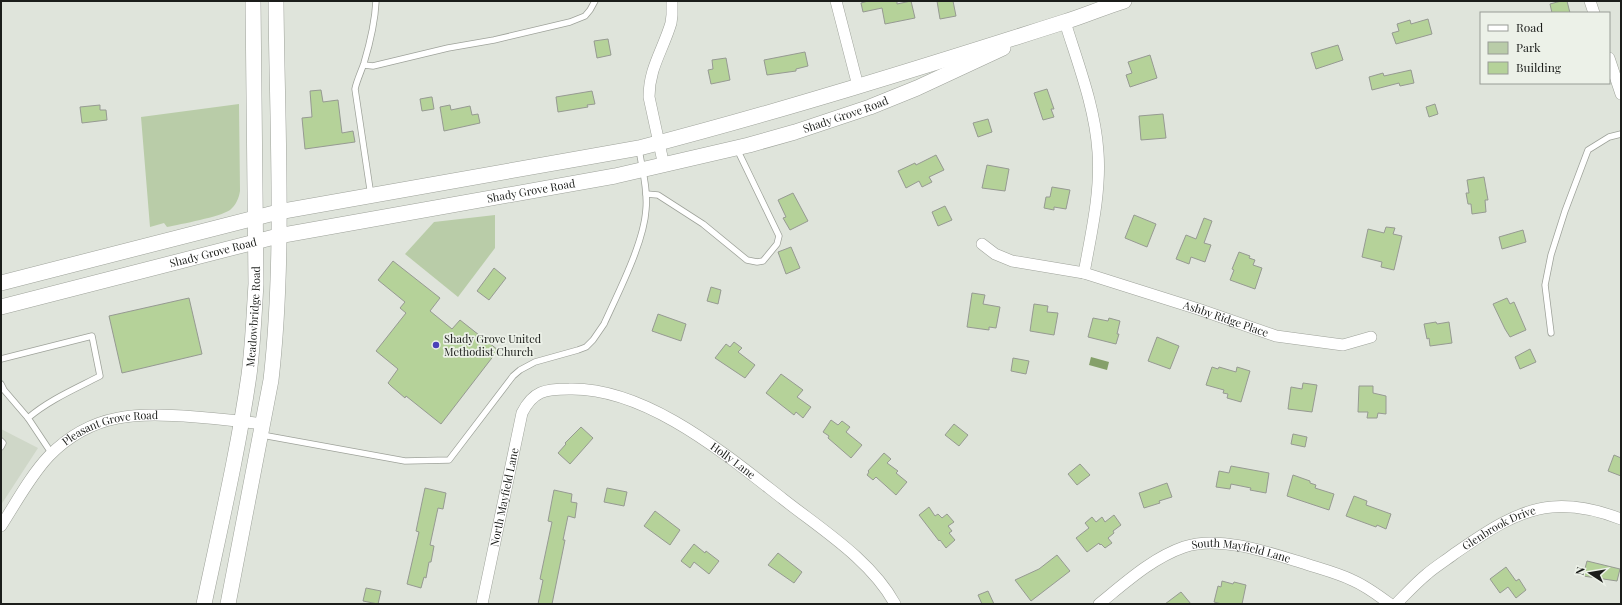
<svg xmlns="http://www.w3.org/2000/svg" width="1622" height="605" viewBox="0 0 1622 605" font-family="'Playfair Display',serif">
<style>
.built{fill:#cfd7c8}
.green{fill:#b9cca8}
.water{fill:#85a06a}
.building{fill:#b5d299;stroke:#969a92}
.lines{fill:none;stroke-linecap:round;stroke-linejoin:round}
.service-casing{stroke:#9ea29a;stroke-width:7}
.minor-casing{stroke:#9ea29a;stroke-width:12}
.secondary-casing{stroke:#9ea29a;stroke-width:16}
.service{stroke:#fff;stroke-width:5.5}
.minor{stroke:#fff;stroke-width:11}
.secondary{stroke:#fff;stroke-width:15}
.poi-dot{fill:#4b42b8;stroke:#ecf1e8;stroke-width:1.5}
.labels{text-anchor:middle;stroke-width:3.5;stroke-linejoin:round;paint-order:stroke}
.street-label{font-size:11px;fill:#1b1d1a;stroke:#ecf1e8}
.poi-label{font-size:11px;fill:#1b1d1a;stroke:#ecf1e8;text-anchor:start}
</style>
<rect width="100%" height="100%" fill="#dfe4db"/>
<polygon class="built" points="1,429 38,448 1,505"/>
<g class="green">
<path d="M239,104L240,191C239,198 236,205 230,210C220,217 181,224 167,227L164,223L150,227L141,117Z"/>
<polygon points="495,215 495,248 458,297 405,254 434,222"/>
</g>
<polygon class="water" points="1091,357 1109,362 1107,370 1089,365"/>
<g class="building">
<polygon points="868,1 897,1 897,4 911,1 915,18 885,24 882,8 863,12 861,3"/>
<polygon points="937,1 953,1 956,16 940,19"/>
<polygon points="1561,1 1567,1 1570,13 1552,13 1550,4"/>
<polygon points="1428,19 1432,34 1396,44 1392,33 1399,31 1397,24 1410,20 1411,24"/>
<polygon points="608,39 611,55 597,58 594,41"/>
<polygon points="1338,45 1343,60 1316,69 1311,53"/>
<polygon points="805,52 808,66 796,69 796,71 767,75 764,60"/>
<polygon points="1150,55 1157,78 1130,87 1126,75 1132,73 1128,62"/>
<polygon points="726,58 730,80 711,84 708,70 713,69 712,60"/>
<polygon points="1411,70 1414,83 1400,86 1399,83 1372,90 1369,77 1383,73 1384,76"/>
<polygon points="1047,89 1054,109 1051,109 1054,117 1043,120 1034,93"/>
<polygon points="321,90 323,102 338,100 342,133 353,131 355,142 305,149 302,118 312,117 310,91"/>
<polygon points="592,91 595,104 587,105 588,107 558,112 556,97"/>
<polygon points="431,97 432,97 434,109 422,111 420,99"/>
<polygon points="1435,104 1438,114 1429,117 1426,107"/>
<polygon points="100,105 100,110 106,110 107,120 82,123 80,107"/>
<polygon points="450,105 451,110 470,106 472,115 478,114 480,123 444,131 440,107"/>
<polygon points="1163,114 1166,138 1141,140 1139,116"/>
<polygon points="988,119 992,132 978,137 973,123"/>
<polygon points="936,155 944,170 929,177 932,182 922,187 919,181 906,188 898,171 915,163 916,165"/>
<polygon points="987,165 1009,169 1005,191 982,188"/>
<polygon points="1484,177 1488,200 1485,200 1486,212 1472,214 1471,204 1468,204 1466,193 1469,193 1467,180"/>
<polygon points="1052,187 1070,190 1066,209 1054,207 1054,210 1044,208 1046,197 1050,197"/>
<polygon points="793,193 808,221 790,230 783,218 786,217 778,200"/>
<polygon points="945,206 952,220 938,226 932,212"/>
<polygon points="1134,215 1156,224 1147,247 1125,238"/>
<polygon points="1204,218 1212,221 1204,243 1211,245 1205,262 1191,257 1189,264 1176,259 1186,235 1196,239"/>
<polygon points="1386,227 1395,228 1393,234 1402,236 1394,270 1381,267 1382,262 1362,257 1368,229 1384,233"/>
<polygon points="1523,230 1526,242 1502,249 1499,237"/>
<polygon points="791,247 800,268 786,274 778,252"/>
<polygon points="1239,252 1250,256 1249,258 1255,260 1253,265 1262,268 1255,289 1230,280 1234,270 1232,269"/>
<polygon points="393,261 440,298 430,311 452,329 460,320 498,350 441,424 406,396 405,398 391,386 388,383 398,369 376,351 406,313 400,308 405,302 378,280"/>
<polygon points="494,268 506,278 489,300 477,291"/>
<polygon points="711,287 721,290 718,304 707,301"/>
<polygon points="972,293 985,295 983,304 1000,307 996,328 989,327 989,330 967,327"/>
<polygon points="189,298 202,354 122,373 109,316"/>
<polygon points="1507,298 1510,304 1514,302 1526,330 1510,337 1505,329 1493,304"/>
<polygon points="1034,304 1048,306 1047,312 1058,313 1054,335 1030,331"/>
<polygon points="658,314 686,324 681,341 652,331"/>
<polygon points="1093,318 1108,321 1109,318 1120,321 1117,334 1119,334 1116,344 1088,337"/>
<polygon points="1436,322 1437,324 1449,322 1452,343 1430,346 1429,338 1427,339 1424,324"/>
<polygon points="1157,337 1179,346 1170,369 1148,361"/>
<polygon points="734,342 742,348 738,352 755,365 745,378 715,358 726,344 730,347"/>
<polygon points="1530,349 1536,362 1520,369 1515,357"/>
<polygon points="1013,358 1029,361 1026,374 1011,371"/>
<polygon points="1212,367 1218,369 1219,367 1236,372 1237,367 1250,371 1241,402 1227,398 1228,394 1223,393 1224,390 1206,385"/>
<polygon points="781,374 803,390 797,397 811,407 803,418 796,412 794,415 766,393"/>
<polygon points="1303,383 1317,385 1312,412 1288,409 1291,387 1302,389"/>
<polygon points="1359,386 1373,386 1373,393 1386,396 1386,414 1378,413 1377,418 1367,418 1368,412 1358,412"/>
<polygon points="831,420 838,425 842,421 850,427 846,432 862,445 851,458 828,438 829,436 823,432"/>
<polygon points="954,424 968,435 959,446 945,435"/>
<polygon points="581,427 593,438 570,464 558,453 566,444 565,443"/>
<polygon points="1293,434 1307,437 1305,447 1291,444"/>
<polygon points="884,453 891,459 887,463 898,471 896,473 907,482 896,495 876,477 873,480 867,475 869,472 868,471"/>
<polygon points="1614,455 1621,458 1621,476 1608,471"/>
<polygon points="1080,464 1090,475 1077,485 1068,474"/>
<polygon points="1231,466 1269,473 1266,493 1250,490 1251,488 1231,484 1230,489 1216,487 1219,471 1229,473"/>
<polygon points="1293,475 1310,481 1310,483 1316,485 1315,488 1334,494 1329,510 1287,496"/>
<polygon points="1167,483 1172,497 1159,501 1160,503 1144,508 1139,493"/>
<polygon points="425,488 446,493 443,509 438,508 430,545 434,546 431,562 429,562 426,578 424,577 421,588 407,584 419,532 416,531"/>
<polygon points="607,488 627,492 624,506 604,502"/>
<polygon points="554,490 572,494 571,502 577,503 575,518 568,516 563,540 565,540 552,604 538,604 543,580 540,579 552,522 548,521"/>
<polygon points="1354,496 1367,501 1366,505 1391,514 1386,529 1377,525 1376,527 1346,516"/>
<polygon points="929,507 935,516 938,514 942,518 947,514 954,522 948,526 952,531 949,533 955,540 946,548 940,540 939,541 919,515"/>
<polygon points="655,511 680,530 670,545 644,526"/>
<polygon points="1114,515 1121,525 1113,531 1114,533 1108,538 1112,543 1105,548 1101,544 1100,545 1099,543 1087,552 1076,538 1089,528 1085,523 1092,517 1096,522 1102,517 1105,522"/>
<polygon points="694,544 705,553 706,551 719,561 709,574 694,562 690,568 681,561"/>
<polygon points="778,553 802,572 794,583 768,565"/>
<polygon points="1057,555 1070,571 1031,601 1015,580 1039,569"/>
<polygon points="1587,561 1620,569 1617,581 1583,576"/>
<polygon points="1506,567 1516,581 1519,579 1526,590 1516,598 1508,587 1500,593 1490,579"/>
<polygon points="1222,581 1233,584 1234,582 1246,585 1242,604 1222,604 1214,602 1218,586 1221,587"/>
<polygon points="366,588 381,591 378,604 363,601"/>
<polygon points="988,591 994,604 982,604 978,595"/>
<polygon points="1181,592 1191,604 1165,604"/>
</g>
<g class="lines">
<g class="service-casing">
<g id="service">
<polyline points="364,65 373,66 448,48 494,40 570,22 585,16 590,10 595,1"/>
<polyline points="646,194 658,195 703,224 747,260 757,262 763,261 777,244 779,236 737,149"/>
<path d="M371,196L355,89C357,80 361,72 364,63C370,43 375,22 376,1"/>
<polyline points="1551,333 1545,285 1551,255 1565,211 1588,150 1609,137 1621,134"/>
<path d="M1,359L92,336L100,376C75,389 49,400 28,418L52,454"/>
<polyline points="1,384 4,390 28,418"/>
<path d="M262,435L405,461L449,460L513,376L520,370L535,362L578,350L586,347L593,340L604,324C618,293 644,243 646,209C648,189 642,169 639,149"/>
<polyline points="1,441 3,443 1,447"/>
</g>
</g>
<g class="minor-casing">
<g id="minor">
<polyline points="836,1 858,86"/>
<polyline points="1590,1 1594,13"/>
<path d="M1065,22C1078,64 1095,107 1098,152C1101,192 1091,234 1084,273"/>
<polyline points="1609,58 1621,94"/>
<path d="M664,166L649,97C649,68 663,50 671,23L672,15V1"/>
<path id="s1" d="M982,244L995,254L1012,261L1084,273L1198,309L1276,336L1343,345L1371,337"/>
<path id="s2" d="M1,526C16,503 30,476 49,456C93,411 139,413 196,417C219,419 241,421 263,424"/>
<path id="s3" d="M482,604L522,413C533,391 545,389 569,389C646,387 725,454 783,499C821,529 871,560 895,604"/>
<path id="s4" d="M1099,604C1125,583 1152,558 1184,547C1221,535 1270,553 1306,564C1321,569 1337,573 1352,580C1366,586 1378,595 1390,604"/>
<path id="s5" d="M1396,604C1406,594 1416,583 1427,574C1435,567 1445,561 1454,554C1483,534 1516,510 1552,507C1575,505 1600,511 1621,519"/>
</g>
</g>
<g class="secondary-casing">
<g id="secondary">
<path d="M1,283L278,212L639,148C782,111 923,67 1064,22C1084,16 1104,7 1124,1"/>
<path id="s6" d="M1,307L278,236L615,176L749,145L795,132L870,107L917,88L1003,48"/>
<path id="s7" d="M204,604C220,528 238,452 249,375C253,345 254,314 256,284L253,1"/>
<path d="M228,604L271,380C285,256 277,126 276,1"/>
</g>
</g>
<use href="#service" class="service"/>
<use href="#minor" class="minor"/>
<use href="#secondary" class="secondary"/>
</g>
<circle class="poi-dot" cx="436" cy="345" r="4"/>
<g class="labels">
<g class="street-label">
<text dy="4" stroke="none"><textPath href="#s6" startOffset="867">Shady Grove Road</textPath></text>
<text dy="4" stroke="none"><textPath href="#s6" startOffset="543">Shady Grove Road</textPath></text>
<text dy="4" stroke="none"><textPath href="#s6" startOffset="219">Shady Grove Road</textPath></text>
<text dy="4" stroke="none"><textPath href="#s7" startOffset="292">Meadowbridge Road</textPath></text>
<text dy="4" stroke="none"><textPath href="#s1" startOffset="257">Ashby Ridge Place</textPath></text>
<text dy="4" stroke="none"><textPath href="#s2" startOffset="155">Pleasant Grove Road</textPath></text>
<text dy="4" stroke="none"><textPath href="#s3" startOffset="434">Holly Lane</textPath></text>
<text dy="4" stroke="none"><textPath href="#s3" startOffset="109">North Mayfield Lane</textPath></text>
<text dy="4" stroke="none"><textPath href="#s5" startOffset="129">Glenbrook Drive</textPath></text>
<text dy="4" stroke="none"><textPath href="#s4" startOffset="161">South Mayfield Lane</textPath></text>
</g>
<g class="poi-label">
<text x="444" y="343">Shady Grove United<tspan x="444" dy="13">Methodist Church</tspan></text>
</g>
</g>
<rect width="1622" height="605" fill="none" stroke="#1b1d1a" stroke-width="4"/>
<rect x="1480" y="12" width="130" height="72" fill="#ecf1e8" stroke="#989c96"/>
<rect x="1488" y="25" width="20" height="6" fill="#ffffff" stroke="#989c96"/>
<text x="1516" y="32" font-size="12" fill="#1b1d1a">Road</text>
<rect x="1488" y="42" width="20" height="12" fill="#b9cca8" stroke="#989c96"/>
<text x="1516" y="52" font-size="12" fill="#1b1d1a">Park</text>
<rect x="1488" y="62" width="20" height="12" fill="#b5d299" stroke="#989c96"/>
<text x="1516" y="72" font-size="12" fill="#1b1d1a">Building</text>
<g transform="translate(1590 573) rotate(282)" stroke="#ecf1e8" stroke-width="3" paint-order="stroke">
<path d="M0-3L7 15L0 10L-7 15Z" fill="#1b1d1a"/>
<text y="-6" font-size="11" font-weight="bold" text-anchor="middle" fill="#1b1d1a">N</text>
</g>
</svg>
